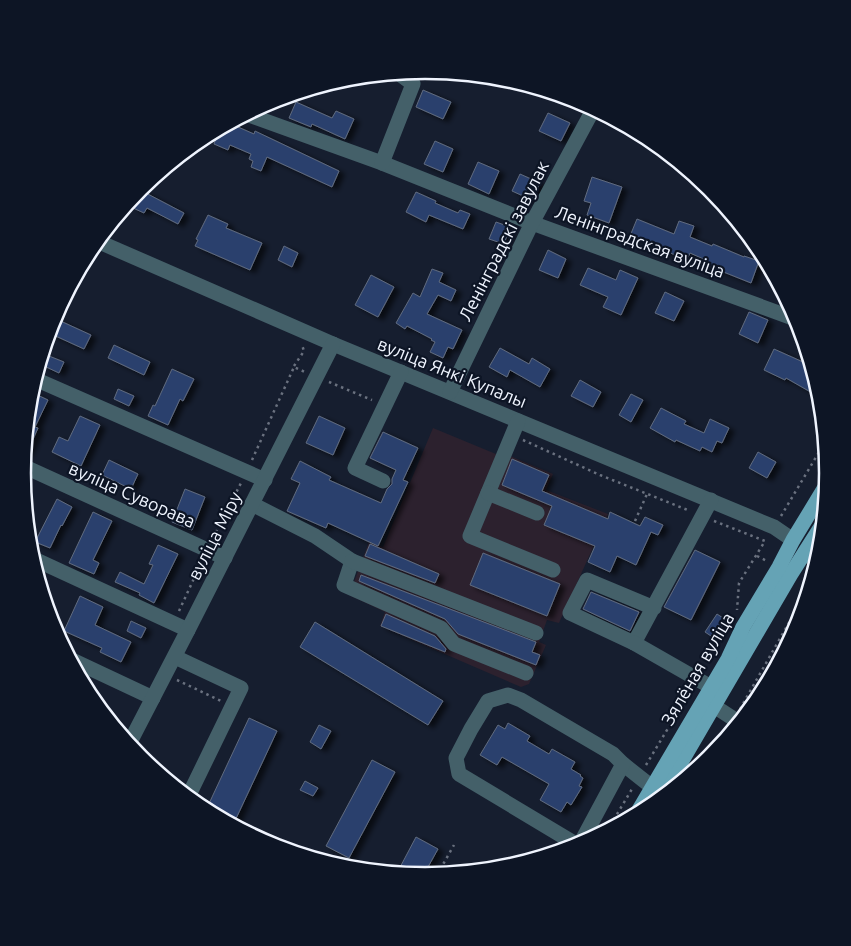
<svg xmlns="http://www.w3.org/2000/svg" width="851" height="946" viewBox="0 0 851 946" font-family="Ubuntu,sans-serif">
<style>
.industrial{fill:#2c212e}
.building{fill:#2b416d;stroke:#606b7f;filter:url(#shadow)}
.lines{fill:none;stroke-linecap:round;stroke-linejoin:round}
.path{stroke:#6a717f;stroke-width:2.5;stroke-dasharray:2.5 4;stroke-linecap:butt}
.minor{stroke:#446069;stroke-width:15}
.major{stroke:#65a3b5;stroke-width:15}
.labels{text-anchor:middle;stroke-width:4.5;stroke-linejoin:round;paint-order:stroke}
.street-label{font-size:18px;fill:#eff4fe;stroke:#0d1525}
.rim{fill:none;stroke:#eff4fe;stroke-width:2.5}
</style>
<defs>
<filter id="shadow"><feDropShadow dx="5.5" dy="3" stdDeviation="2.5" flood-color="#0009"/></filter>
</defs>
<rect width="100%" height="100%" fill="#161e2f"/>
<polygon class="industrial" points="433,428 508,459 510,456 553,474 546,490 608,514 559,623 547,620 539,642 546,645 529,684 521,687 380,626 385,612 351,596 351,590 369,542 383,547"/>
<g class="building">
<polygon points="423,90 451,102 443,119 416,107"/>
<polygon points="296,102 332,118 336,111 354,119 345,139 312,124 311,127 289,118"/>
<polygon points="548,113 570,123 561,141 539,131"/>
<polygon points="229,123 254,134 255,131 339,171 332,187 267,157 261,171 251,167 253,161 249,159 251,154 230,145 228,150 214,144 220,128"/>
<polygon points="435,141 453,149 443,172 424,164"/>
<polygon points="478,162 499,171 489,194 468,184"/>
<polygon points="520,174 540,183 532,200 512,191"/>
<polygon points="592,177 622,187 609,223 587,215 591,203 584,201"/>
<polygon points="142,191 184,213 178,224 147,208 144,213 133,208"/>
<polygon points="416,192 436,201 435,203 458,213 460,210 470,214 463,229 429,215 426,222 406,212"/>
<polygon points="208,215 228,224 226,228 262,243 250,270 195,246 198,240 196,239"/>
<polygon points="637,219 674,234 679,221 694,226 690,237 712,246 713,244 744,257 744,256 759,261 751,283 706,265 708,261 690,253 687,260 630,236"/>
<polygon points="496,222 510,227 504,244 489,239"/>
<polygon points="284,246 298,253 292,267 278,260"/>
<polygon points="548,250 566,259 558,278 539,270"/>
<polygon points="588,268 616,280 620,270 638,278 621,315 603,307 608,297 580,285"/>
<polygon points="432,269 443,273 439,282 456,290 451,301 438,295 427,314 462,330 453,349 448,347 443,358 430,352 435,342 431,340 432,339 407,326 405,329 396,323 413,293 420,297"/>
<polygon points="371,275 394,287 378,317 355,305"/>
<polygon points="665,292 684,301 674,321 655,313"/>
<polygon points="749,312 768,320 758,343 739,334"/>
<polygon points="54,318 91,335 84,349 49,333"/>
<polygon points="114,345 150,362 144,375 108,358"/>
<polygon points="500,348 529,364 532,358 550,369 540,387 510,370 507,377 489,367"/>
<polygon points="774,349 812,366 821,398 786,378 785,380 764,370"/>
<polygon points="49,356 64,362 59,373 44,366"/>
<polygon points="172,369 194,379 183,401 180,399 168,425 148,416 153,405 155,406"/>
<polygon points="580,380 601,392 593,407 571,396"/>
<polygon points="118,389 134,396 129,406 114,399"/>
<polygon points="31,392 48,400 35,427 38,428 26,455 24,454"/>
<polygon points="631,394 643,400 631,422 619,415"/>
<polygon points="661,408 686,421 684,424 704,433 710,419 729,428 722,443 717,441 712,452 702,447 700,451 676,440 675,442 650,428"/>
<polygon points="80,416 100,425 81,466 52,452 59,437 68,441"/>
<polygon points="319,416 345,428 333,455 306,443"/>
<polygon points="383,432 418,448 403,480 408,482 378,546 328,523 326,528 287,511 300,483 291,479 300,461 331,477 329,480 381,503 387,489 392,484 392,479 396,470 370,458"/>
<polygon points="758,452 776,462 767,478 749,468"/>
<polygon points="512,459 549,475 542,491 608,519 610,512 640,526 645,517 663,525 658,535 651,532 636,565 617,556 610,572 588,562 595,546 544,525 552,506 502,485"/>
<polygon points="109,460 138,474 131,489 102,475"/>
<polygon points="185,489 205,497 192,530 172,522"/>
<polygon points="57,499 72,507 62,526 61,525 50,548 35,542"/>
<polygon points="93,512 112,521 93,560 99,563 94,574 69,563"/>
<polygon points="370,544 439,574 435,583 365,556"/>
<polygon points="158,545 178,554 154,603 139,595 140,593 115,582 120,572 144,584 153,565 149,564"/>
<polygon points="695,550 720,562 691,620 664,607"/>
<polygon points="483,553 560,584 547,616 470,585"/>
<polygon points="361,575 536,642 532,652 540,655 536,665 458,634 445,619 359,581"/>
<polygon points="591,592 639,612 630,631 583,609"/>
<polygon points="80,596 103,607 95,625 131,642 121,662 100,652 102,648 64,631"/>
<polygon points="386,614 435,636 446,649 445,652 381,626"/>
<polygon points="717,614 726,620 714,638 705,632"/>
<polygon points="131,621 146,628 141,638 127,631"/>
<polygon points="315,622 443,701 428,725 300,647"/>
<polygon points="249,718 277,731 233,825 206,810"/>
<polygon points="508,723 530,736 527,741 549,754 552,749 575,762 571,769 581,775 580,776 583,778 579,786 582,787 571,805 567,802 561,812 540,800 549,784 502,757 497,765 480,755 498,725 505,729"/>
<polygon points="319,725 331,731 321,749 310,742"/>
<polygon points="372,760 395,772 349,858 326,846"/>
<polygon points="305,781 318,788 313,796 300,790"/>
<polygon points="416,837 438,849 423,876 397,873"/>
</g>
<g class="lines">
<g class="path">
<polyline points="294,366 304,351 302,345"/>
<polyline points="329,382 372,400"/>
<polyline points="523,440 600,475 690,511"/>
<polyline points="819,453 825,457 827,455"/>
<polyline points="252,460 294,367 305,372"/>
<polyline points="781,516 825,442"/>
<polyline points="635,521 647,494"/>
<polyline points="714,521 765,541 739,583 737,610"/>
<polyline points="213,538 241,483"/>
<polyline points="757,556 767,561"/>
<polyline points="179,611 202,561"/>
<polyline points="177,680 221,701"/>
<polyline points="740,709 812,582"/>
<polyline points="712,756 727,731"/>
<polyline points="646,765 691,690"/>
<polyline points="607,831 632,789"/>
<polyline points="437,875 454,845"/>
</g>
<g class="minor">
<polyline points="246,114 382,163 532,223 798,320"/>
<polyline points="382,163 413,84 398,73"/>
<polyline points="97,241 333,344 774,527 793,540"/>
<polyline points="35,379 265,480"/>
<polyline points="450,392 532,223 594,108"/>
<polyline points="518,421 470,536 553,570"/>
<polyline points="23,466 225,558"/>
<polyline points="383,481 355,468 401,372"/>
<polyline points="488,493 537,513"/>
<polyline points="252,504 315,536 352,561 344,585 441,628 454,644 526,673"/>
<polyline points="805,552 817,563"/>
<polyline points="32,558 188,630"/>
<polyline points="352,561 536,633"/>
<polyline points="654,608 587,580 570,613 634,643 711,500"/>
<polyline points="634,643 711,687"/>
<polyline points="175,657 241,688 188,797"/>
<polyline points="70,659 153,698"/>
<polyline points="714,706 740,723"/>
<polyline points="129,744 188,630 333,344"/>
<polyline points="623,764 652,787"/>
<polyline points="579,846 623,764 613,754 521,700 508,695 488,701 471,729 456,758 459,774 579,846"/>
</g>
<g class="major">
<polyline points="659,800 791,574 824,522"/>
<polyline points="636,815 728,659 743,627 779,567 793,540 827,484"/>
</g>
</g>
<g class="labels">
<g class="street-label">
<text transform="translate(504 241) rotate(-63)" y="6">Ленінградскі завулак</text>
<text transform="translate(640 242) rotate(20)" y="6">Ленінградская вуліца</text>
<text transform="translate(452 373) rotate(22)" y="6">вуліца Янкі Купалы</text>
<text transform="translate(132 495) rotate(24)" y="6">вуліца Суворава</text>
<text transform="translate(215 536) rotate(-63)" y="6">вуліца Міру</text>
<text transform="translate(698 669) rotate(-60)" y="6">Зялёная вуліца</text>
</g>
</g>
<path d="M0 0H851V946H0ZM31 473a394 394 0 1 1 788 0a394 394 0 1 1-788 0Z" fill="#0d1525" fill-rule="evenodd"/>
<path class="rim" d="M31 473a394 394 0 1 1 788 0a394 394 0 1 1-788 0Z"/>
</svg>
